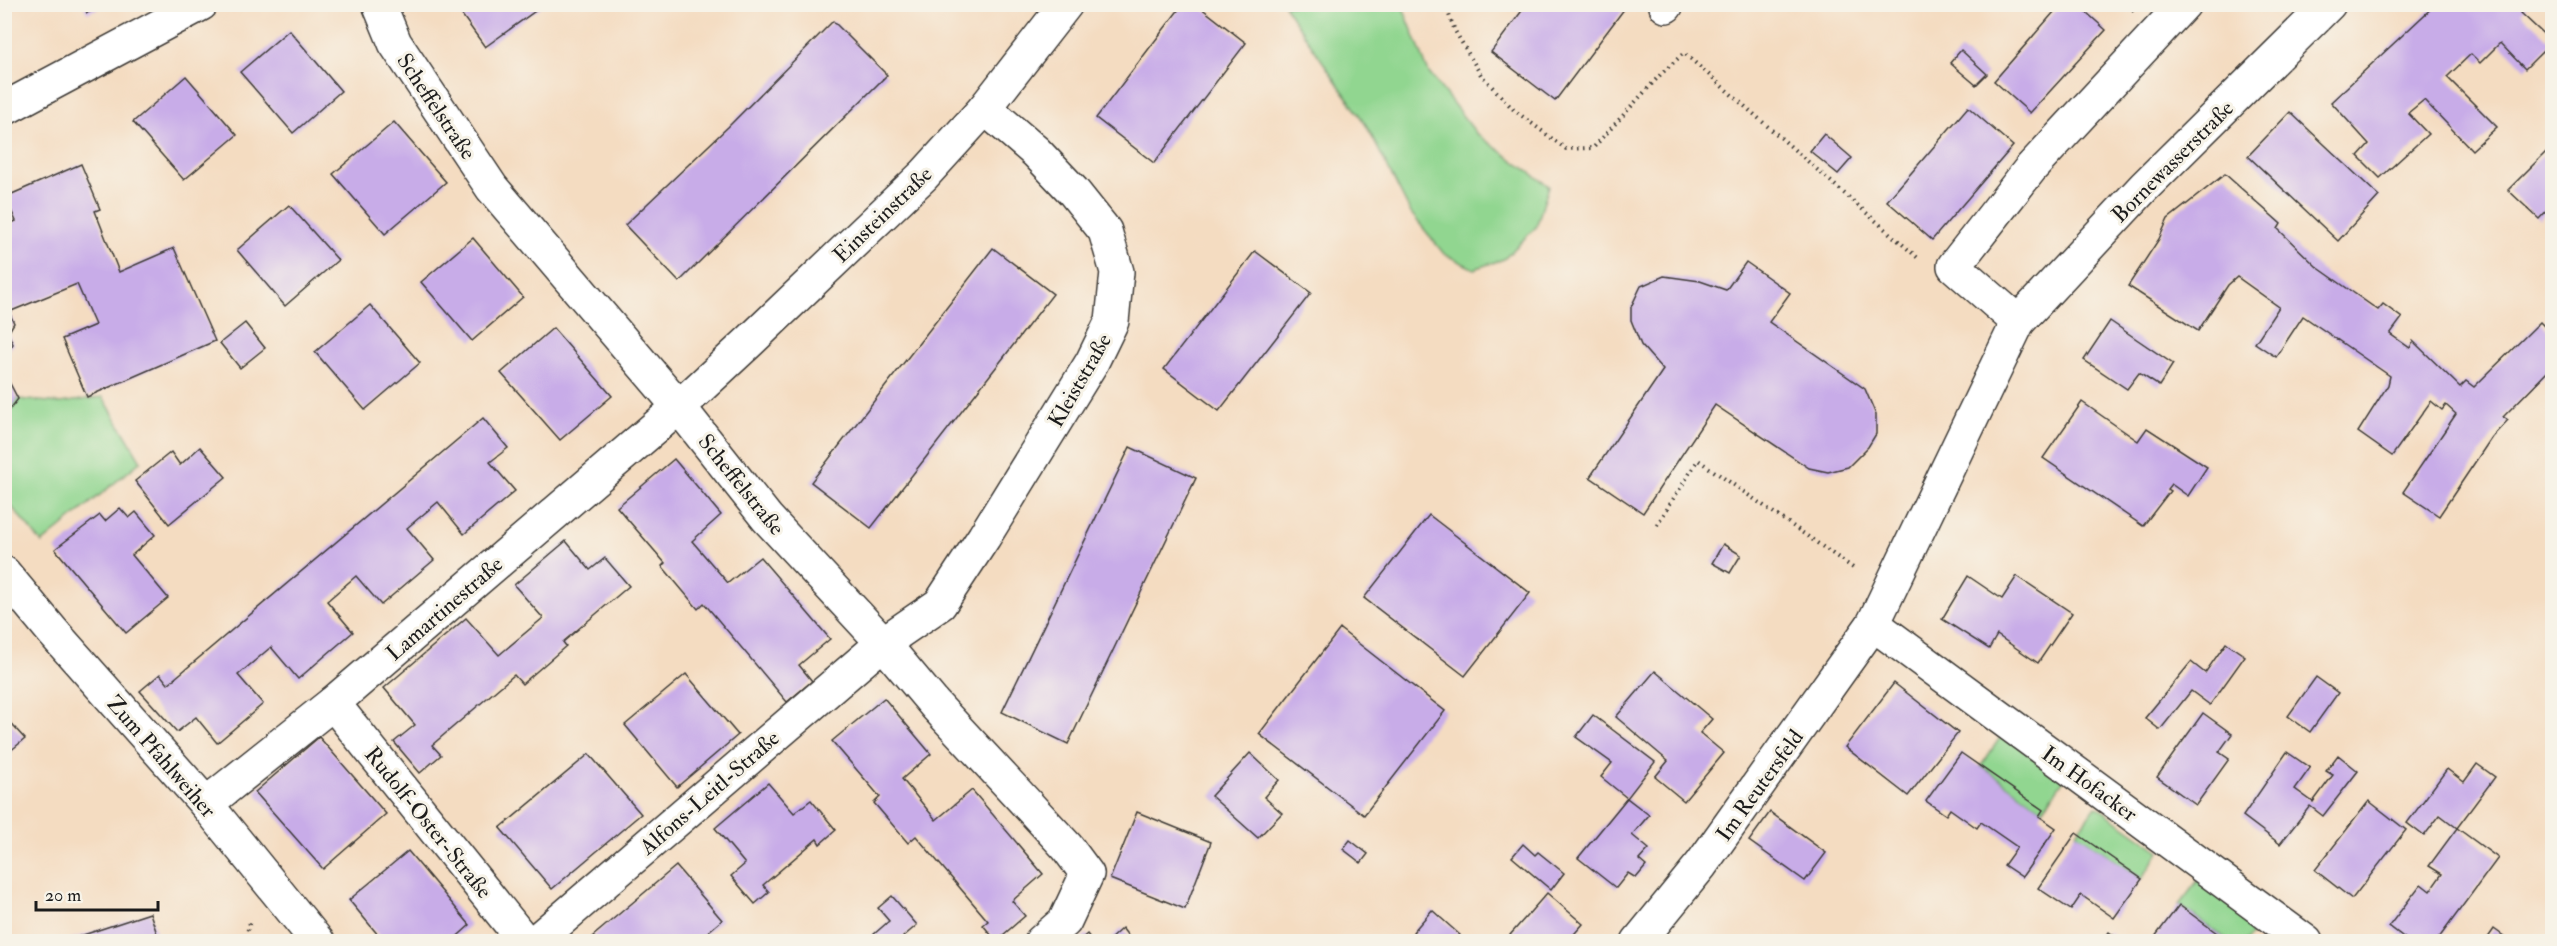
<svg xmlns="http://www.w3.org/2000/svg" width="2557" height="946" viewBox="0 0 2557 946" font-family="'IM FELL Double Pica',serif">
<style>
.green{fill:#91d690;stroke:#567956;stroke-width:1.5}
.building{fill:#c8ace8}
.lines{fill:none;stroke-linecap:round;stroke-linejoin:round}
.street-casing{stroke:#3c3935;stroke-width:36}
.secondary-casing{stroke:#3c3935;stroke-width:36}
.path{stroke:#3c3935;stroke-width:4;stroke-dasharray:1.5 4.5;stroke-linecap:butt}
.street{stroke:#fff;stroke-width:33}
.secondary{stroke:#fff;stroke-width:33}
.labels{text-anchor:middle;stroke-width:6;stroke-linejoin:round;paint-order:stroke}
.street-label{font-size:22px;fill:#1c1c1c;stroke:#f7f3e8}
</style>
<rect width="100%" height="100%" fill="#f7f3e8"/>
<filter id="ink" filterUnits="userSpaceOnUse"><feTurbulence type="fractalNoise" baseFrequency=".0167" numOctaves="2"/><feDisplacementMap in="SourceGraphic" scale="12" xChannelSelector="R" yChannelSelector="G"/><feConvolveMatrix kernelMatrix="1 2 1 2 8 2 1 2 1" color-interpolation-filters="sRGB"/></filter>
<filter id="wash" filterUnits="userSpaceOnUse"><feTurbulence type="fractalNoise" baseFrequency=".008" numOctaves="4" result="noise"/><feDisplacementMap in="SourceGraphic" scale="24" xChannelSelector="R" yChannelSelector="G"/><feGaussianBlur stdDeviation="1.35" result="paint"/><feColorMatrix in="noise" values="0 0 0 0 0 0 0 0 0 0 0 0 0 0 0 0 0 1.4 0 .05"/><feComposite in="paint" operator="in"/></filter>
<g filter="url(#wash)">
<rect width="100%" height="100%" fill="#f4dcc1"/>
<g class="green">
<polygon points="1284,5 1402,5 1429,73 1477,134 1549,186 1536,227 1504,259 1474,269 1444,254 1411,213 1366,125"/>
<polygon points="103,397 141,461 42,543 5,499 5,417 18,399 60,403"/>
<polygon points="2003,733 2065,778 2043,810 1981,766"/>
<polygon points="2096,806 2160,851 2142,879 2076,833"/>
<polygon points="2199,879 2260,922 2247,941 2229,941 2179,905"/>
</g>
<g id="blocks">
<g class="building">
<polygon points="83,4 103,4 103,6 87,13"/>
<polygon points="454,4 545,4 485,47"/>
<polygon points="1183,4 1196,4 1246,43 1154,163 1096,118"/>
<polygon points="1527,4 1628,4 1555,101 1491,52"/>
<polygon points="2061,4 2077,4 2106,30 2030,113 1994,81"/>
<polygon points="2127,4 2140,4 2133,11"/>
<polygon points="2436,4 2530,4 2521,13 2552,42 2525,69 2500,43 2480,63 2471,54 2447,77 2497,127 2472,150 2424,100 2408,113 2428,134 2380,178 2358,156 2369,144 2331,102"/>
<polygon points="833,21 887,75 679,282 625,225 728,127"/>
<polygon points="289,30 341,91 293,133 240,72"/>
<polygon points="1961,50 1987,74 1976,85 1950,63"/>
<polygon points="186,76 237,135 184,180 133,122"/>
<polygon points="1968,107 2013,146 1932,240 1887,201"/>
<polygon points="2290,112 2379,196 2338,241 2248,156"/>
<polygon points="394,122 446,182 385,234 333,174"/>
<polygon points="1824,134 1852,158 1838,174 1810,151"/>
<polygon points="2552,146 2552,205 2539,219 2508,190"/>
<polygon points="81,164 100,209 95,211 119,272 174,248 215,341 87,397 62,339 95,325 77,284 9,312 14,323 8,333 13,344 4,358 4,226 16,221 5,197"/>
<polygon points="2225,174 2281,224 2278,229 2317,267 2378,310 2383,304 2402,318 2390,334 2410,348 2413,341 2460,387 2466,381 2474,387 2540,322 2552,334 2552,367 2503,417 2508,420 2492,437 2439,516 2403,492 2456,414 2446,405 2442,410 2431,401 2392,456 2358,432 2388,385 2390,376 2303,316 2276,357 2255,343 2279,307 2237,277 2228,285 2198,331 2128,286 2159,239 2168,219"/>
<polygon points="289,205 338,260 285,306 237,250"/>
<polygon points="473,238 523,297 472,341 421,282"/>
<polygon points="993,248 1053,294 871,528 811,482"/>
<polygon points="1255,251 1311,293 1219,411 1164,369"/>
<polygon points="1746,262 1790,293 1769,322 1865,389 1876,415 1876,434 1868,447 1848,467 1828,472 1809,468 1715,405 1643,513 1590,477 1663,370 1641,345 1631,320 1631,307 1641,286 1664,276 1700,281 1726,290"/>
<polygon points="370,305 420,363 365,410 315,352"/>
<polygon points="2110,321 2173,364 2159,386 2139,373 2127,389 2084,360"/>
<polygon points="245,323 265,348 240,368 220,343"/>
<polygon points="553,328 612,396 560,440 501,373"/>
<polygon points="4,372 18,399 4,417"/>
<polygon points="2082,402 2138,441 2147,428 2207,467 2188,496 2171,484 2167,489 2170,491 2143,526 2043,458"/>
<polygon points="483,418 508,448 490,462 515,491 464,534 438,502 407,528 434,560 381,605 356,576 327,601 353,632 298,679 271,647 238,675 263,704 217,743 196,717 177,732 140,691 160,674 168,684"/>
<polygon points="200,447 226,477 169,524 135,481 171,452 180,465"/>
<polygon points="1130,447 1196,478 1068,744 1002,712"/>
<polygon points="674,459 721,515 692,541 728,583 760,557 830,639 799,665 812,681 787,702 704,603 698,609 662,566 665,563 617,507"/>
<polygon points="120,508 129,518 136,512 155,535 132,555 168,598 126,633 55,549 100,515 105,521"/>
<polygon points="1429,515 1530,593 1465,676 1364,598"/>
<polygon points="566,541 590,570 605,558 629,586 563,642 566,646 522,684 514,675 432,745 441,755 420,773 394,742 415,725 384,688 466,618 499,655 543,618 514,585"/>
<polygon points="1723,544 1741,555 1730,573 1712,563"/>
<polygon points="1968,576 2002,599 2017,576 2072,613 2038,663 1997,635 1989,649 1942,619"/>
<polygon points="1340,629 1445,711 1364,815 1259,734"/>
<polygon points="2226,643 2245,656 2210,705 2191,691 2160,730 2145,718 2191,662 2205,673"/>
<polygon points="1655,671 1712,719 1700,733 1724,753 1684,801 1655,777 1668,761 1616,717"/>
<polygon points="686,674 738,735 677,787 625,725"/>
<polygon points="2316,677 2338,693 2310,732 2288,716"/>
<polygon points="1894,683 1958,733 1908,796 1845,747"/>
<polygon points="884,698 931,754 902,779 936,820 972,790 1043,874 1012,901 1025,916 996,941 983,925 988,921 916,836 908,843 874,803 880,797 832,741"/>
<polygon points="2203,713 2232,734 2219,752 2229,759 2196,805 2157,777"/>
<polygon points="1593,715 1655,762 1627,798 1649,815 1632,835 1649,849 1639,860 1646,866 1636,878 1628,873 1616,888 1578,858 1627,798 1601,777 1612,763 1576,737"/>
<polygon points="4,716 25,739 4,756"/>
<polygon points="319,737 386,814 323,869 255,792"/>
<polygon points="2287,752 2310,768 2295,789 2313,802 2333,775 2326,771 2338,755 2358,771 2323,816 2310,806 2280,844 2243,816"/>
<polygon points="1250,753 1279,780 1264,797 1282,813 1258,838 1211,796"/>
<polygon points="1961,753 2043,810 2039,816 2056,828 2022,877 2004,865 2017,847 1981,822 1977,828 1950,809 1946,815 1926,801"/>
<polygon points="589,754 641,814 552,889 500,828"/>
<polygon points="2477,764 2495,777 2457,828 2440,815 2424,836 2407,823 2447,769 2464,782"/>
<polygon points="768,783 794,813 811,800 836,830 820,844 817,839 763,885 769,892 755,904 731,876 745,864 715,828"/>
<polygon points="2369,801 2406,830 2352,899 2315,870"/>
<polygon points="1137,812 1211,842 1185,909 1110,879"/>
<polygon points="1770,812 1826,853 1805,881 1749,841"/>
<polygon points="2457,828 2498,858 2436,942 2410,942 2389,926 2421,884 2430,891 2442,874 2429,866"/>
<polygon points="2076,833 2142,879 2114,918 2081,895 2071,910 2038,888"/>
<polygon points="1350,840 1368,854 1361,863 1343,849"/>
<polygon points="1523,844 1535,855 1538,852 1564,873 1551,890 1512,857"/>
<polygon points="408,851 470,925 451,942 384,942 349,900"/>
<polygon points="676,866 722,920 696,942 598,942 593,936"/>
<polygon points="1547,893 1583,924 1567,942 1517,942 1510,935"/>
<polygon points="892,896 917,925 903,937 907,942 865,942 889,921 878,908"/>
<polygon points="2179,905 2229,942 2151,942"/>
<polygon points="1432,910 1460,935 1455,942 1423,942 1413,932"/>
<polygon points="150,913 159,940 173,936 175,942 62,942"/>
<polygon points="1122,928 1133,942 1107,942"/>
<polygon points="2494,929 2512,942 2485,942"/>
<polygon points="2109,932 2123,942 2102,942"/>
<polygon points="1087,934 1093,942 1078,942"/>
<polygon points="1694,934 1703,942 1687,942"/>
</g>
</g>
</g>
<g filter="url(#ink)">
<use href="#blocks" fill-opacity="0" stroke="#3c3935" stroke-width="1.5"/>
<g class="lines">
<g class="street-casing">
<g id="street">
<polyline points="379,4 395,43 492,188 679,407 767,518 883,643 935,705 1067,847 1087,874 1065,921 1041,942"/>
<polyline points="1666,6 1667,4"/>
<polyline points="4,109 201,4"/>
<polyline points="2018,322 1954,266 2031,168 2184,4"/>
<polyline points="1873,624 2306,942"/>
<polyline points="333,703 525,942"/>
<polyline points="206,804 333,703 679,407 750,341 924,175 985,108 1066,4"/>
<polyline points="535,942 883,643 940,604 984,537 1092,362 1112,321 1117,272 1105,231 1073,191 1036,152 985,108"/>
<polyline points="1638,942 1701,865 1873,624 2018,322 2144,187 2329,4"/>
</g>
</g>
<g class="secondary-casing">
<polyline id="secondary" points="4,573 53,632 206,804 318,942"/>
</g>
<g class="path">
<polyline points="1445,4 1455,31 1481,75 1514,110 1566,149 1593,148 1661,74 1684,53 1918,258"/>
<polyline points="1657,525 1698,460 1856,570"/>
<polyline points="248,942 246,936 251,919"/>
</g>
<use href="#street" class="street"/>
<use href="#secondary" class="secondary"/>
</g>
</g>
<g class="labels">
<g class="street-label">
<text transform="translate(437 106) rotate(56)" y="8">Scheffelstraße</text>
<text transform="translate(2172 161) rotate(-45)" y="8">Bornewasserstraße</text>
<text transform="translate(882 214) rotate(-44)" y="8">Einsteinstraße</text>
<text transform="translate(1079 380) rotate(-60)" y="8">Kleiststraße</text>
<text transform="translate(742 484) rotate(51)" y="8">Scheffelstraße</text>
<text transform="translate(444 608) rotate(-41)" y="8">Lamartinestraße</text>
<text transform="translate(162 756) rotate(49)" y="8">Zum Pfahlweiher</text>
<text transform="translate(2090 783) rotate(36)" y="8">Im Hofacker</text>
<text transform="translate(1759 785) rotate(-54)" y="8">Im Reutersfeld</text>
<text transform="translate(709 792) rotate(-41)" y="8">Alfons-Leitl-Straße</text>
<text transform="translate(429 822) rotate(51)" y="8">Rudolf-Oster-Straße</text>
</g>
</g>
<rect width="2557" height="946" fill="none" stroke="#f7f3e8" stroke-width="24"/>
<path d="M36 901v9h122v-9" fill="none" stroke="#1c1c1c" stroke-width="3"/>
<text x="45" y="901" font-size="18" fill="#1c1c1c" stroke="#f7f3e8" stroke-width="4.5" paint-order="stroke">20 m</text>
</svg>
